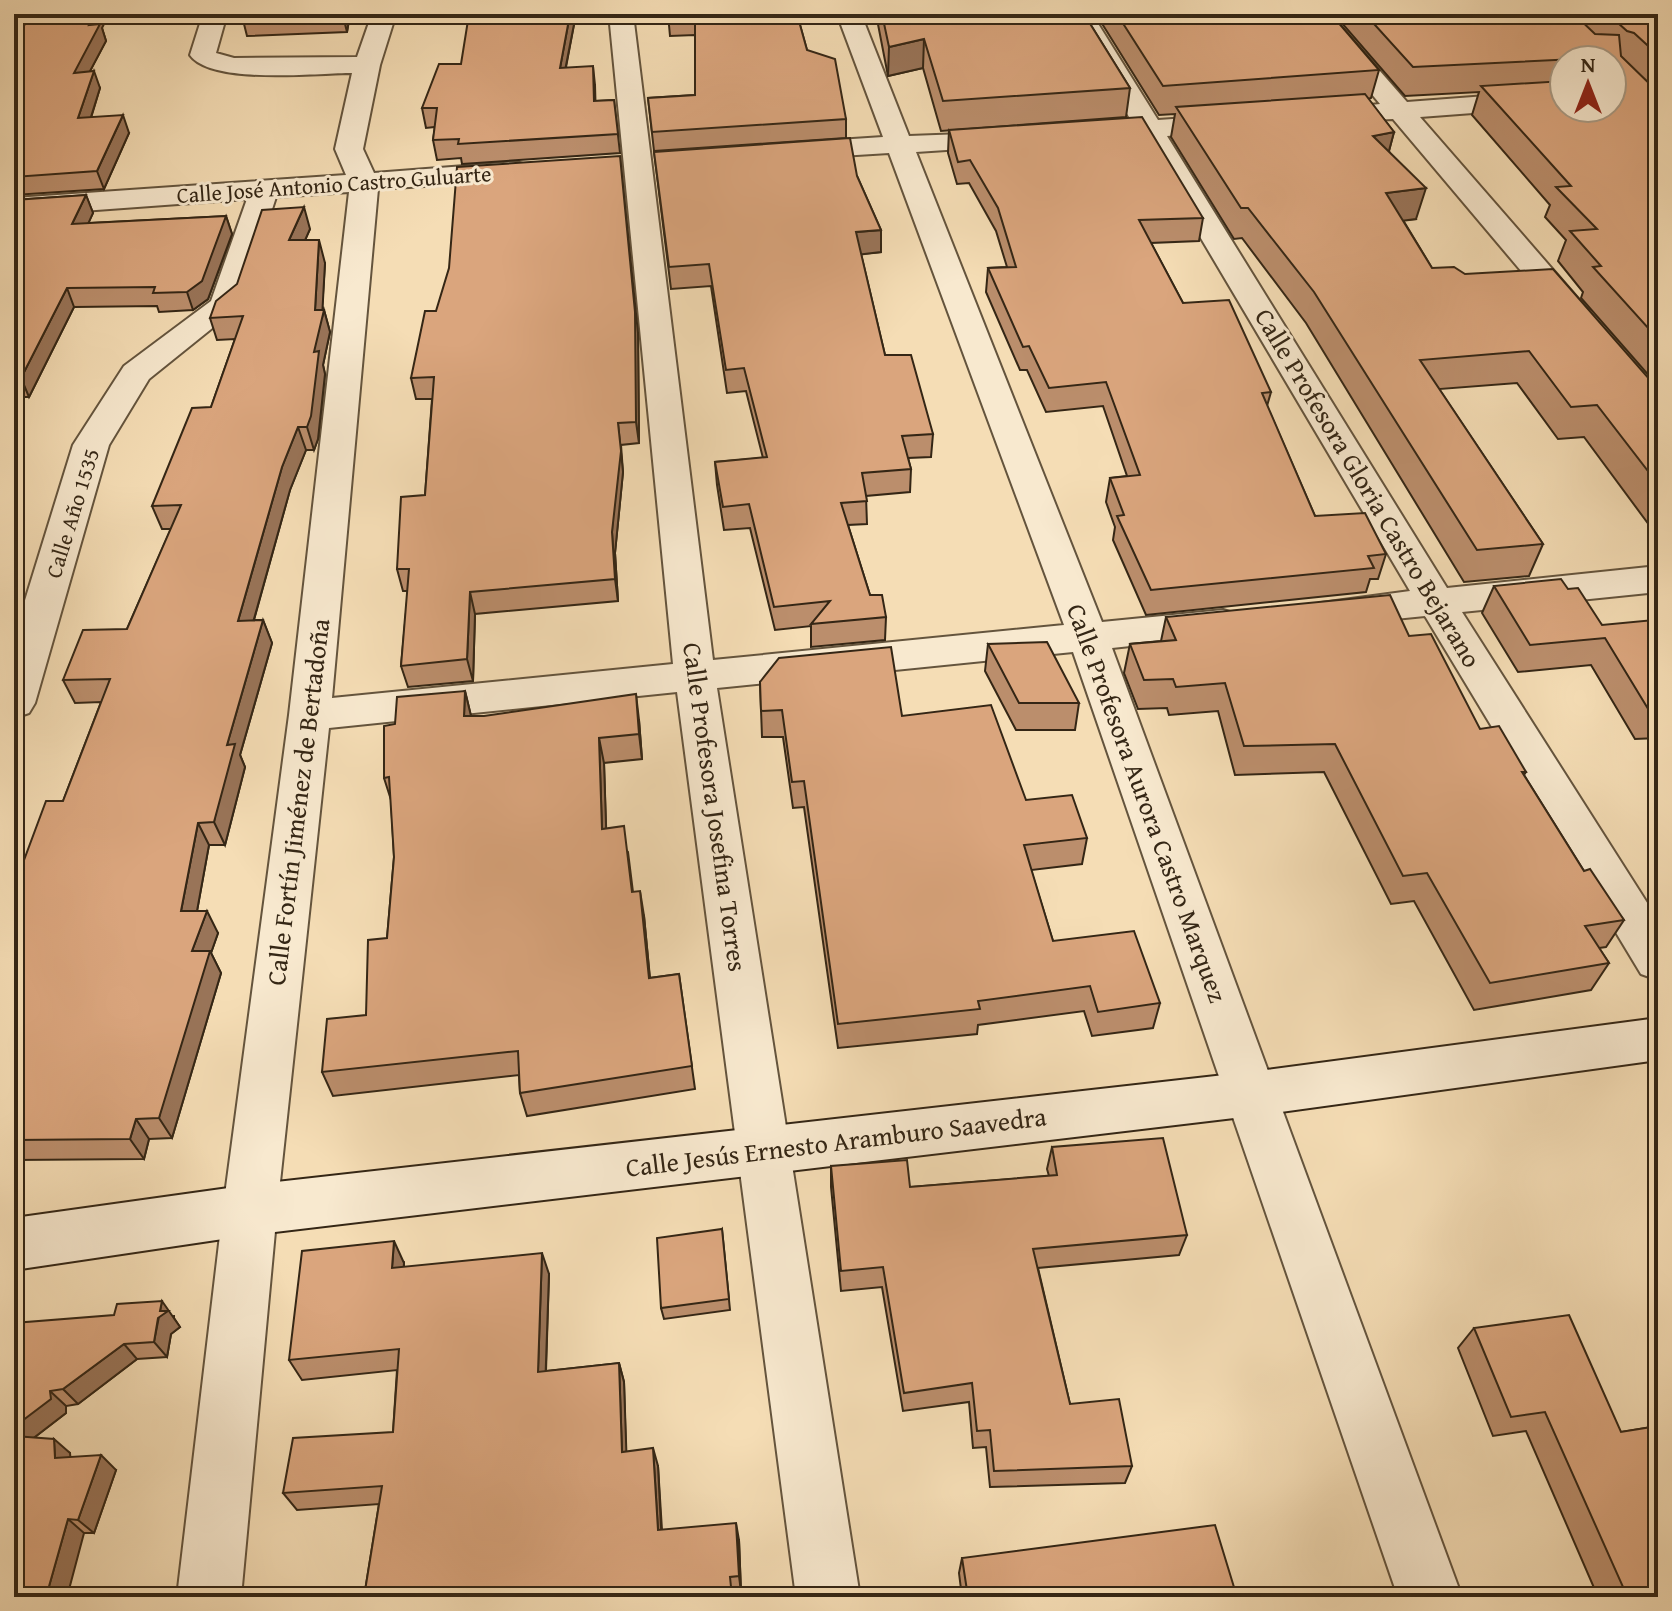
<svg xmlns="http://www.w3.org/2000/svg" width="1672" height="1611" viewBox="0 0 1672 1611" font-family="'Gentium Book Plus',serif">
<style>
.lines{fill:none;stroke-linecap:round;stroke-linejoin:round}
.street-casing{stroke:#64543d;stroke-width:4}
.secondary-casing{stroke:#342615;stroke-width:4}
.street{fill:#f8e9cf;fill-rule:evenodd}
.secondary{fill:#f8e9cf;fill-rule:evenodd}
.wall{fill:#bb8e6c;stroke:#342615;stroke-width:2;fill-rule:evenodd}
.shaded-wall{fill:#997458;stroke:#342615;stroke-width:2}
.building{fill:#daa57d;stroke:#342615;stroke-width:2}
.labels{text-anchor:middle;stroke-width:6;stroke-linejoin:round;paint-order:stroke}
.far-street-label{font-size:22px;fill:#342615;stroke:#f8e9cf}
.street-label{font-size:26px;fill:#342615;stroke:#f8e9cf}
</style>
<rect width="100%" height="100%" fill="#f5ddb5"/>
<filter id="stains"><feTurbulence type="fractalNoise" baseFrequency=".0025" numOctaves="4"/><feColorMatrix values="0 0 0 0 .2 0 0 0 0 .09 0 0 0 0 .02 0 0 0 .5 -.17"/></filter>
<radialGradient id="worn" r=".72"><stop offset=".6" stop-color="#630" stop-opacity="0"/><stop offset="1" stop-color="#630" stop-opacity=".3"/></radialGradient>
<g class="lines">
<g class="street-casing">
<g id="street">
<path d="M203,14H227L216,53L234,58L357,57L372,14H396L380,65L363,149L374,173L516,162L526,165L530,171L526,177L516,180L378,189L332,698L673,664L609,14H633L713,660L1064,625L889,153L792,159L782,157L778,151L782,145L792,143L883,137L837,14H861L909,136L1017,132L1021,138L1017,144L1007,146L916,152L1102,622L1223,610L1237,614L1243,623L1237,632L1223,636L1112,648L1462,1597H1398L1073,652L717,688L860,1597H796L677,692L329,728L277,1210L241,1597H177L223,1210L289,715L349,192L276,197L241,305L149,379L109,445L35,703L29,713L14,718V636L73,445L124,366L211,301L247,199L14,216V198L346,175L335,149L352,73C317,73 211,85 190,55Z"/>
<polygon points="1068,14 1092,14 1158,120 1231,115 1241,117 1245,123 1241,129 1231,131 1167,136 1447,588 1658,566 1658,592 1462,612 1658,920 1658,980 1641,974 1425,616 1335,625 1321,621 1315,612 1321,603 1410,591 1141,137 1078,139 1074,133 1078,127 1132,122"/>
<polygon points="1305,14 1330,14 1407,102 1564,90 1564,106 1420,117 1587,309 1592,316 1587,323 1576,326 1565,323 1393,119 1309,123 1305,117 1309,111 1380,104"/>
</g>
</g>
<g class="secondary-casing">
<polygon id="secondary" points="1658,1018 1658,1060 1251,1116 250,1235 14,1270 14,1218 250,1185 1251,1072"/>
</g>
<use href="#street" class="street"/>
<use href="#secondary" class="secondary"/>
</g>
<g class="wall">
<polygon points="238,14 350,14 347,32 247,36 244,24 245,21 240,21"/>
<polygon points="576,14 566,67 595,85 595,101 614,100 620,153 462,164 461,158 437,160 433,140 435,127 426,128 422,108 461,64"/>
<polygon points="668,14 797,14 807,50 846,119 846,138 654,151 648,98 695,95 695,35 670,36"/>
<polygon points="876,14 1084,14 1130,88 1126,117 941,131 923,68 888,76"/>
<polygon points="1096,14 1331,14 1379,70 1371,98 1368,99 1394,132 1389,151 1416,219 1403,220 1432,268 1658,389 1658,537 1584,437 1558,439 1517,383 1439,389 1543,544 1529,576 1464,582 1306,323 1242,238 1234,239 1171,137 1175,114 1159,115"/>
<path d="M1334,14H1658V386L1581,298L1583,292L1558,261L1566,240L1545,217L1550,205L1472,115L1479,92L1405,96ZM1564,60H1612L1564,108Z"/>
<polygon points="102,28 106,41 90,71 100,88 91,118 129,133 104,189 14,195 14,48"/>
<polygon points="949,130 1203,218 1199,241 1151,243 1183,303 1271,392 1267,406 1315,516 1386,554 1378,579 1370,579 1366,592 1146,615 1113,540 1115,527 1106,502 1110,478 1127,476 1103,406 1046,412 1027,370 1020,370 986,292 988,268 1007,267 996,231 969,183 957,184 948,153"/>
<polygon points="654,152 857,176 881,230 881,252 861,254 885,355 933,434 931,457 908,458 911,469 910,492 866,496 867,524 848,525 870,595 886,617 885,640 811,647 811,626 775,630 750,528 724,530 717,485 715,462 763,458 746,391 727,393 711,286 671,289"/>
<polygon points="86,195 93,213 88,223 226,216 232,234 208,299 193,310 159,312 157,306 74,307 29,397 24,397 14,418 14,200"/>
<polygon points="310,229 305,240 325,263 322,310 324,310 330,332 323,365 325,374 318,439 314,450 306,450 290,490 254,620 263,620 272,643 240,755 245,767 225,845 209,845 197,911 218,933 211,953 221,973 172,1138 149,1139 144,1159 14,1160 14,887 63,801 101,702 75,703 63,680 127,629 171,529 162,529 152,506 211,407 235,339 217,340 210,318"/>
<polygon points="638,333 639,443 621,445 623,472 615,553 618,601 475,614 473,681 408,687 401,666 408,591 403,591 397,569 425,495 432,399 416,399 411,378"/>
<polygon points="1494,586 1568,589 1602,625 1658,626 1658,738 1635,739 1591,665 1518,672 1482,613"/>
<polygon points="1166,617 1409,636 1480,729 1526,772 1524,775 1584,871 1624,920 1606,947 1599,948 1609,963 1591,990 1474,1010 1414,901 1391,904 1324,772 1235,775 1218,711 1169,715 1167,708 1138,709 1124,673 1130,644 1161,641"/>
<polygon points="988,644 1079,703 1075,730 1016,730 985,671"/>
<polygon points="760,682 902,716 1026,800 1087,838 1082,864 1031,870 1053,941 1160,1003 1153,1028 1092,1036 1084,1011 978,1025 977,1034 838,1048 804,807 793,808 783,737 762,737"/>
<polygon points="465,691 471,716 639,720 642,759 604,763 606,829 628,852 633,892 644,916 650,978 679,974 695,1089 527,1116 520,1093 519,1075 333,1096 322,1072 366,1015 387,938 394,857 391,800 384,778 395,724"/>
<polygon points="1052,1147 1187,1235 1179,1255 1038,1268 1070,1404 1132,1466 1125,1483 990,1487 986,1447 973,1448 969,1402 903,1411 882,1287 841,1291 831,1187 831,1166 910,1187 1049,1176 1047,1169"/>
<polygon points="722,1229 730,1310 664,1319 661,1308"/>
<polygon points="404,1263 404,1267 549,1274 546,1371 619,1363 624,1382 626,1452 658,1466 662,1530 739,1540 741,1592 733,1592 733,1597 364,1597 379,1504 297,1510 283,1493 393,1432 397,1370 302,1380 289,1360"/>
<polygon points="174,1316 174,1318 180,1327 171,1334 167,1357 137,1359 78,1404 66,1406 66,1413 35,1437 70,1453 70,1457 116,1470 94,1533 84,1533 14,1597 14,1323"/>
<polygon points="1474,1328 1621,1432 1658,1426 1658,1597 1598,1597 1526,1431 1493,1436 1458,1348"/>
<polygon points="962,1558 1237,1597 962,1597 959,1573"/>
</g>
<g class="shaded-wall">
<polygon points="95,14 109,14 102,28 106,41 80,90 74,73 89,25"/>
<polygon points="345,14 350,14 347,32 344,20"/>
<polygon points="570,14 576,14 562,86 560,68"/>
<polygon points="924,39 923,68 888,76 889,47"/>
<polygon points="593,66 595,85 596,120 594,101"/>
<polygon points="94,71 100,88 85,136 78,118"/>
<polygon points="123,115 129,133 104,189 97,171"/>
<polygon points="1394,132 1386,162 1373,136"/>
<polygon points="620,156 638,333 639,443 636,422"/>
<polygon points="1426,188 1416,219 1378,224 1386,193"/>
<polygon points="86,195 93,213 80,242 72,224"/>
<polygon points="304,207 310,229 295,263 289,240"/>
<polygon points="226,216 232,234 208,299 193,310 187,292"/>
<polygon points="881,230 881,252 856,255 856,232"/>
<polygon points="319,240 325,263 322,318 324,310 330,332 323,365 325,374 318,439 314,450 307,427 314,352 315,310"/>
<polygon points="67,288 74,307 29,397 21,378"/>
<polygon points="15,378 24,397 14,418 14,381"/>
<polygon points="618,423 623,472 615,553 618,601 615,579 612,532"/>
<polygon points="298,427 306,450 290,490 247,644 238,621 282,467"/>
<polygon points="14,501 24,520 14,544"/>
<polygon points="470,592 475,614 473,681 467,659"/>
<polygon points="263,620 272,643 240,755 245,767 225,845 214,822 227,745"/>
<polygon points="465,691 471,716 464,716"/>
<polygon points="636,694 639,720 642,759 639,734"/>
<polygon points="599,738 604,763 607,854 602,829"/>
<polygon points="198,823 209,845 193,933 181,911"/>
<polygon points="640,891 644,916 652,1002 649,978"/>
<polygon points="207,911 218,933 211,953 221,973 172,1138 159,1118 192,951"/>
<polygon points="136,1119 149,1139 144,1159 130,1139"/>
<polygon points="394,1241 404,1263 402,1289 392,1268"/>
<polygon points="542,1253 549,1274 545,1391 538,1372"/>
<polygon points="162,1301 180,1327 171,1334 167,1357 154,1342"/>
<polygon points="124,1344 137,1359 78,1404 63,1389"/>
<polygon points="619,1363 624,1382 627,1470 622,1452"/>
<polygon points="50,1391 66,1406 66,1413 14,1453 14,1427"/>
<polygon points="54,1439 70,1453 72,1473 55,1458"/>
<polygon points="653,1448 658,1466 662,1547 658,1530"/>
<polygon points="101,1455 116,1470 94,1533 78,1520"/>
<polygon points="68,1519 84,1533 67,1597 46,1597"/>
<polygon points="736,1523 739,1540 741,1592 739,1576"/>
</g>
<g class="building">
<polygon points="34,14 95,14 89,25 100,24 74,73 94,71 78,118 123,115 97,171 14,177 14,48 28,17 33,17"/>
<polygon points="249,14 345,14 344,20 244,24"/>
<polygon points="469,14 570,14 560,68 593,66 594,101 614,100 618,134 458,144 459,139 433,140 437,108 422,108 439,64 461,64"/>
<polygon points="668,14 797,14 807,50 835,59 846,119 652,132 648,98 695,95 695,18 668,18"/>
<polygon points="882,14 1084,14 1130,88 943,101 924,39 889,47"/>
<polygon points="1117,14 1331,14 1379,70 1163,86"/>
<polygon points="1365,14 1574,14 1595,34 1619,35 1621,56 1658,92 1658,339 1593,267 1601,266 1570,231 1597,229 1556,187 1571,186 1481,86 1564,81 1564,108 1612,108 1612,60 1576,59 1413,67"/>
<polygon points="1608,14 1658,14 1658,55 1634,33 1627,31"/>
<polygon points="1365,94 1394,132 1373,136 1426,188 1386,193 1432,268 1454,267 1465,274 1553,269 1658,389 1658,411 1657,411 1658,413 1658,484 1597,405 1571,407 1529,351 1420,360 1543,544 1477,550 1314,292 1248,208 1241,208 1176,107"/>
<polygon points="1142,117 1203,218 1139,220 1183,303 1229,300 1271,392 1262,393 1315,516 1365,513 1386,554 1368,556 1374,568 1151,590 1117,516 1124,515 1110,478 1140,475 1106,382 1049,388 1029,346 1023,347 988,268 1016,267 998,208 970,160 958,162 949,130"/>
<polygon points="850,138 857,176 881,230 856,232 885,355 911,355 933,434 902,436 911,469 862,473 867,501 841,503 870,595 882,595 886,617 811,624 830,601 774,607 749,504 723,507 715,462 767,457 744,368 726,370 709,264 669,267 654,152"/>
<polygon points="620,156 635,312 636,422 618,423 621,451 612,532 615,579 470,592 467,659 401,666 409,569 397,569 401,497 425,495 434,377 411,378 425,311 436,311 449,268 457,167"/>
<polygon points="86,195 72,224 226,216 202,281 187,292 153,293 155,287 67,288 21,378 15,378 14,381 14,200"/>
<polygon points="304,207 289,240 319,240 315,310 324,310 314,352 319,351 311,416 307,427 298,427 282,467 238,621 263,620 227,745 235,744 214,822 198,823 181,911 207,911 192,951 210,951 159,1118 136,1119 130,1139 14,1140 14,887 46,801 63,801 110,679 63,680 83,630 127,629 181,505 152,506 192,408 211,407 243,316 210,318 216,301 237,284 262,210"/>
<polygon points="1561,579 1568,589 1578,588 1602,625 1654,620 1658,626 1658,712 1650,712 1605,638 1530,645 1494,586"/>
<polygon points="1390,595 1409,636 1431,634 1480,729 1499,726 1526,772 1522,772 1584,871 1590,869 1624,920 1585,926 1609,963 1490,983 1427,873 1403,876 1335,744 1244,746 1225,683 1176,687 1173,679 1144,680 1130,644 1176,640 1166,617"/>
<polygon points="1047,642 1079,703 1019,703 988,644"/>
<polygon points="891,647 902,716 991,705 1026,800 1072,795 1087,838 1024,845 1053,941 1134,931 1160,1003 1098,1012 1090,986 978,1001 980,1009 838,1024 804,781 792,782 782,710 761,711 760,682 779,658"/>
<polygon points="465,691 464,716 484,716 636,694 639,734 599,738 602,829 624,826 632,892 640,891 649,978 679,974 692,1066 520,1093 518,1051 322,1072 327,1019 366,1015 368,940 387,938 394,857 389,777 384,778 384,726 395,724 397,697"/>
<polygon points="1163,1138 1187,1235 1033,1249 1070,1404 1119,1399 1132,1466 994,1471 990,1430 977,1431 972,1383 904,1393 883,1267 841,1271 831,1166 907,1160 910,1187 1057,1175 1052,1147"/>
<polygon points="722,1229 729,1299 661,1308 657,1238"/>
<polygon points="394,1241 392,1268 542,1253 538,1372 619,1363 622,1452 653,1448 658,1530 736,1523 739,1576 730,1577 732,1597 544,1597 544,1594 364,1597 382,1486 283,1493 293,1438 393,1432 399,1349 289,1360 302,1251"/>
<polygon points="162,1301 160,1311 168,1311 158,1318 154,1342 124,1344 63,1389 50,1391 51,1399 14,1427 14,1323 114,1315 117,1304"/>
<polygon points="1569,1315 1621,1432 1658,1426 1658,1591 1627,1596 1545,1412 1511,1417 1474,1328"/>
<polygon points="14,1436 54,1439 55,1458 101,1455 78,1520 68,1519 46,1597 14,1597"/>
<polygon points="1215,1525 1237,1597 968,1597 962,1558"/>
</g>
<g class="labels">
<g class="far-street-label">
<text transform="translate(334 184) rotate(-4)" y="8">Calle José Antonio Castro Guluarte</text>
<text transform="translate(72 513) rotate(-73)" y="8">Calle Año 1535</text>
</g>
<g class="street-label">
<text transform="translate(1368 488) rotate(59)" y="9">Calle Profesora Gloria Castro Bejarano</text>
<text transform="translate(298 802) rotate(-83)" y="9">Calle Fortín Jiménez de Bertadoña</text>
<text transform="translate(1147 803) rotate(70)" y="9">Calle Profesora Aurora Castro Marquez</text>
<text transform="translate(715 807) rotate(82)" y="9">Calle Profesora Josefina Torres</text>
<text transform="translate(836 1142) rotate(-7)" y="9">Calle Jesús Ernesto Aramburo Saavedra</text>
</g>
</g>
<rect width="1672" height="1611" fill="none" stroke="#f5ddb5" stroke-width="48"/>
<rect x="16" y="16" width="1640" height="1579" fill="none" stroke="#342615" stroke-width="4"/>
<rect x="24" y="24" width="1624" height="1563" fill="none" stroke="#342615" stroke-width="2"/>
<g transform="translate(1588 84)"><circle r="38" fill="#f8e9cf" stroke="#aa9b85" stroke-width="2"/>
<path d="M0-6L14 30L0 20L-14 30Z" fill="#8f2418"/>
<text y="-12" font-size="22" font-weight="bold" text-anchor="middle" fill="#342615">N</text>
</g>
<rect width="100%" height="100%" filter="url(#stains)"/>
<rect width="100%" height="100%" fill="url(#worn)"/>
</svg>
